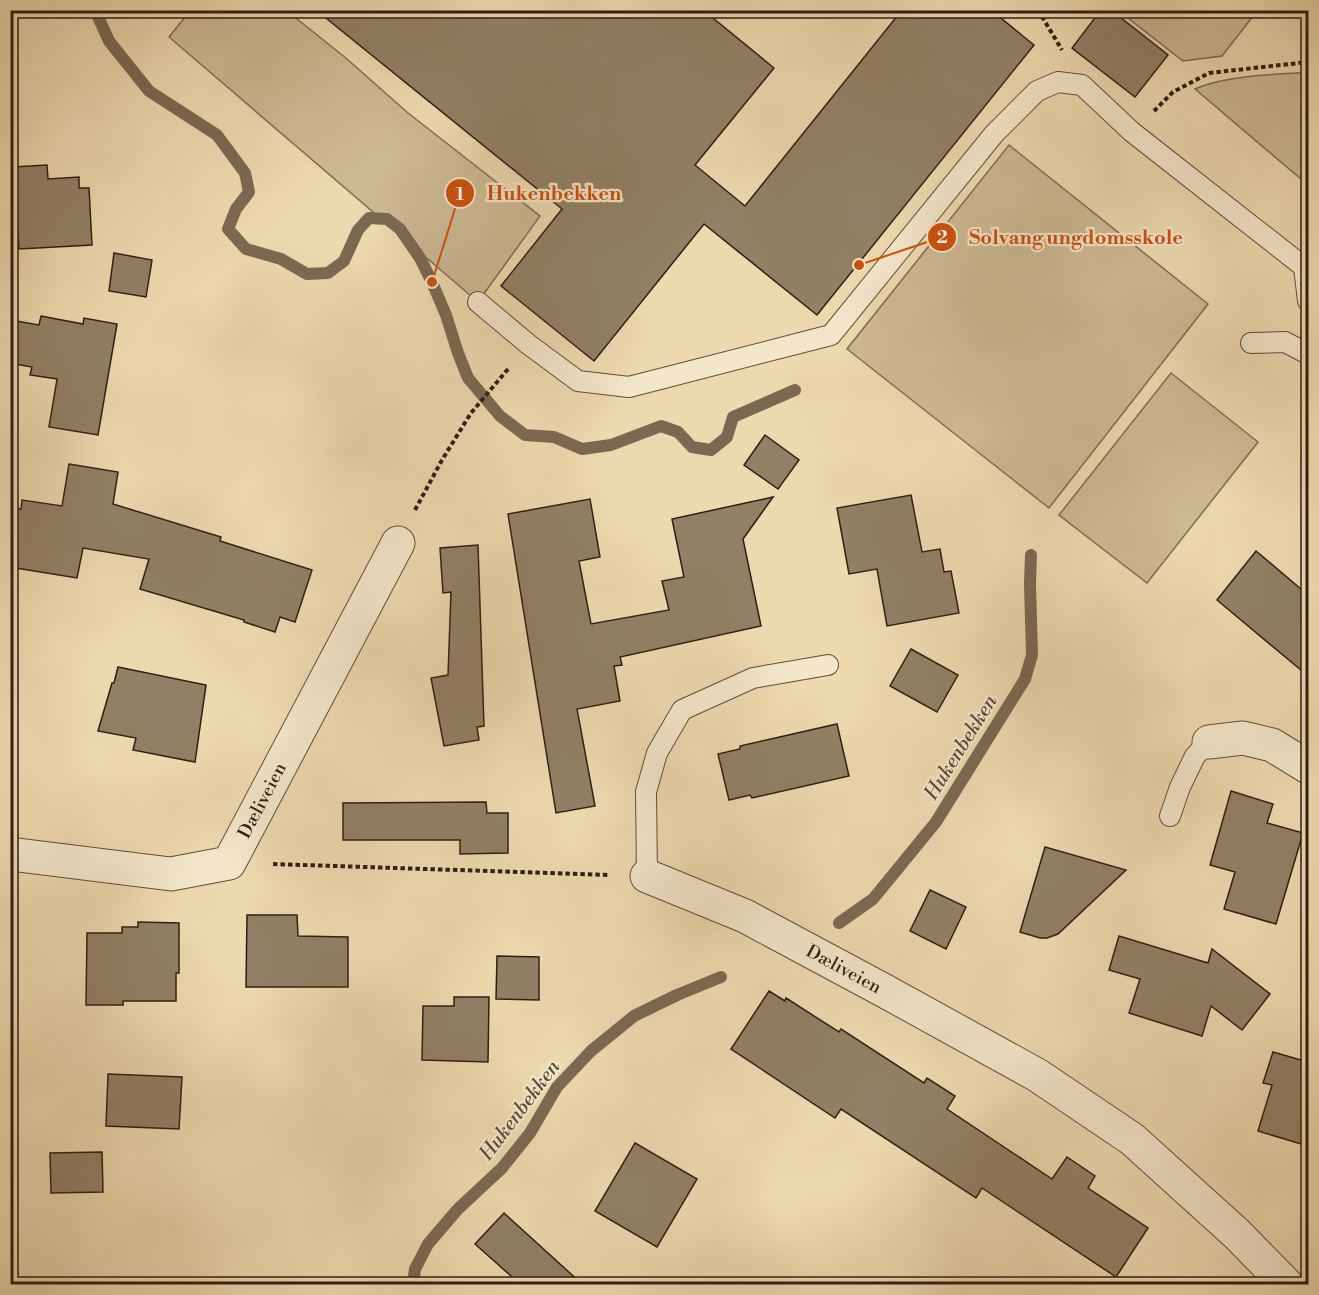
<svg xmlns="http://www.w3.org/2000/svg" width="1319" height="1295" viewBox="0 0 1319 1295" font-family="'Libre Bodoni',serif">
<style>
.green{fill:#cdb994;stroke:#7e6c54;stroke-width:1.5}
.lines{fill:none;stroke-linecap:round;stroke-linejoin:round}
.stream{stroke:#7a6952;stroke-width:12}
.building{fill:#918065;stroke:#2e1f15;stroke-width:1.5}
.service-casing{stroke:#5e4e3b;stroke-width:22}
.minor-casing{stroke:#5e4e3b;stroke-width:35}
.path{stroke:#2e1f15;stroke-width:4;stroke-dasharray:4.5 3;stroke-linecap:butt}
.service{stroke:#f3e6ca;stroke-width:20}
.minor{stroke:#f3e6ca;stroke-width:33}
.labels{text-anchor:middle;stroke-width:4.5;stroke-linejoin:round;paint-order:stroke}
.street-label{font-size:18px;fill:#2e1f15;stroke:#f3e6ca}
.water-label{font-size:20px;font-style:italic;fill:#5a4a38;stroke:#f3e6ca}
.leader{fill:none;stroke:#cc500d;stroke-width:2}
.callout-dot{fill:#cc500d;stroke:#f3e6ca;stroke-width:2}
.mark-label{font-size:18px;text-anchor:middle;font-weight:bold;fill:#fff}
.callout-label{font-size:20px;text-anchor:middle;font-weight:bold;fill:#cc500d;stroke:#f3e6ca;stroke-width:4.5;stroke-linejoin:round;paint-order:stroke}
</style>
<rect width="100%" height="100%" fill="#edd9ae"/>
<filter id="stains"><feTurbulence type="fractalNoise" baseFrequency=".00333" numOctaves="4"/><feColorMatrix values="0 0 0 0 .2 0 0 0 0 .09 0 0 0 0 .02 0 0 0 .5 -.17"/></filter>
<radialGradient id="worn" r=".72"><stop offset=".6" stop-color="#630" stop-opacity="0"/><stop offset="1" stop-color="#630" stop-opacity=".3"/></radialGradient>
<g class="green">
<polygon points="190,11 287,11 347,59 408,113 540,216 478,302 169,37"/>
<polygon points="1119,11 1257,11 1222,56 1183,61"/>
<path d="M1308,72V185L1195,89C1228,75 1274,75 1308,72Z"/>
<polygon points="1009,145 1208,304 1049,508 847,349"/>
<polygon points="1171,373 1258,442 1147,583 1059,515"/>
</g>
<g class="lines">
<g class="stream">
<polyline points="95,10 109,41 149,91 217,135 245,173 249,192 236,209 228,229 246,249 281,259 307,274 328,273 344,261 358,230 369,218 387,219 400,229 420,258 432,282 446,315 458,353 468,378 500,416 525,435 554,437 582,449 611,445 661,426 678,432 692,447 711,450 727,437 733,417 795,390"/>
<polyline points="839,923 873,899 936,822 1025,679 1032,655 1030,584 1031,555"/>
<polyline points="413,1284 415,1269 428,1244 458,1209 502,1168 530,1133 557,1087 591,1051 634,1016 677,995 721,977"/>
</g>
</g>
<g class="building">
<polygon points="316,10 703,10 774,68 695,165 745,206 902,10 991,10 1034,45 817,315 704,224 594,361 501,286 562,209"/>
<polygon points="1101,10 1111,10 1168,55 1135,97 1072,48"/>
<polygon points="47,165 48,179 79,177 79,188 89,188 92,245 19,249 14,167"/>
<polygon points="114,253 152,260 146,297 109,291"/>
<polygon points="41,316 83,324 84,318 117,324 98,435 49,427 57,379 30,375 32,367 10,363 10,320 39,325"/>
<polygon points="765,435 799,460 778,489 744,465"/>
<polygon points="69,464 118,472 113,504 221,537 220,541 312,570 295,622 280,617 275,632 244,622 244,620 140,589 149,559 83,548 77,578 10,567 10,507 21,509 22,500 62,506"/>
<polygon points="911,495 922,552 940,549 944,572 951,571 959,613 887,626 877,569 849,574 837,508"/>
<polygon points="773,497 743,539 761,626 620,657 622,665 614,666 620,701 577,709 595,806 556,813 508,514 590,499 600,557 579,561 591,624 669,610 662,581 684,577 672,519"/>
<polygon points="478,545 484,726 477,727 479,740 444,746 431,678 448,675 451,592 443,593 440,548"/>
<polygon points="1256,551 1308,595 1308,676 1217,600"/>
<polygon points="911,649 958,675 937,712 890,686"/>
<polygon points="118,667 206,685 195,762 133,750 136,738 98,731 112,683 114,683"/>
<polygon points="837,724 849,776 752,798 750,795 729,800 718,754 740,749 740,746"/>
<polygon points="1231,791 1273,804 1267,823 1303,833 1276,924 1224,909 1235,872 1210,865"/>
<polygon points="486,802 487,813 508,813 508,853 460,854 460,840 343,840 343,803"/>
<polygon points="1045,847 1126,870 1058,934 1047,938 1040,938 1020,932"/>
<polygon points="930,890 966,907 946,949 910,931"/>
<polygon points="247,915 297,915 298,936 348,937 348,987 246,987"/>
<polygon points="138,922 179,923 179,973 176,973 176,1001 123,1001 123,1005 86,1005 87,933 122,933 122,927 138,927"/>
<polygon points="1119,936 1208,963 1212,949 1270,994 1242,1030 1211,1006 1202,1036 1129,1013 1140,979 1109,970"/>
<polygon points="497,956 539,957 539,1000 496,999"/>
<polygon points="769,991 785,1001 786,998 839,1032 841,1029 924,1083 927,1078 955,1096 947,1109 1052,1179 1067,1157 1095,1176 1088,1188 1148,1228 1116,1277 982,1188 976,1198 841,1109 835,1118 731,1049"/>
<polygon points="454,997 489,997 488,1062 422,1060 423,1006 454,1006"/>
<polygon points="1273,1052 1308,1062 1308,1146 1258,1131 1272,1085 1263,1083"/>
<polygon points="108,1074 182,1077 179,1129 106,1126"/>
<polygon points="635,1143 697,1179 657,1247 595,1211"/>
<polygon points="102,1152 103,1192 51,1193 50,1153"/>
<polygon points="504,1213 582,1284 520,1284 475,1244"/>
</g>
<g class="lines">
<g class="service-casing">
<g id="service">
<polyline points="478,302 528,344 578,381 629,387 831,335 994,134 1037,91 1058,82 1082,85 1132,132 1304,267 1308,301"/>
<polyline points="1251,343 1285,342 1308,354"/>
<polyline points="1170,816 1180,787 1195,756 1209,742"/>
<polyline points="647,876 646,792 657,753 682,710 753,678 828,665"/>
</g>
</g>
<g class="minor-casing">
<g id="minor">
<polyline points="1209,742 1243,738 1272,745 1308,767"/>
<path id="s1" d="M10,854L171,874L229,863L398,543"/>
<path id="s2" d="M647,876L745,916L883,990L1037,1075L1132,1139L1237,1234L1286,1284"/>
</g>
</g>
<g class="path">
<polyline points="1038,10 1062,50"/>
<polyline points="1154,111 1173,92 1209,73 1308,62"/>
<polyline points="415,510 442,460 471,413 508,369"/>
<polyline points="273,864 610,875"/>
</g>
<use href="#service" class="service"/>
<use href="#minor" class="minor"/>
</g>
<g class="labels">
<g class="street-label">
<text dy="6" stroke="none"><textPath href="#s1" startOffset="292">Dæliveien</textPath></text>
<text dy="6" stroke="none"><textPath href="#s2" startOffset="218">Dæliveien</textPath></text>
</g>
<g class="water-label">
<text transform="translate(960 747) rotate(-58)" y="7">Hukenbekken</text>
<text transform="translate(519 1110) rotate(-53)" y="7">Hukenbekken</text>
</g>
</g>
<path class="leader" d="M432 282L460 193M859 265L942 237"/>
<g class="callout-dot">
<circle cx="432" cy="282" r="6"/>
<circle cx="859" cy="265" r="6"/>
<circle cx="460" cy="193" r="15"/>
<circle cx="942" cy="237" r="15"/>
</g>
<g class="mark-label">
<text x="460" y="200">1</text>
<text x="942" y="243">2</text>
</g>
<g class="callout-label">
<text x="554" y="200">Hukenbekken</text>
<text x="1076" y="244">Solvang ungdomsskole</text>
</g>
<rect width="1319" height="1295" fill="none" stroke="#edd9ae" stroke-width="36"/>
<rect x="12" y="12" width="1295" height="1271" fill="none" stroke="#2e1f15" stroke-width="3"/>
<rect x="18" y="18" width="1283" height="1259" fill="none" stroke="#2e1f15" stroke-width="1.5"/>
<rect width="100%" height="100%" filter="url(#stains)"/>
<rect width="100%" height="100%" fill="url(#worn)"/>
</svg>
